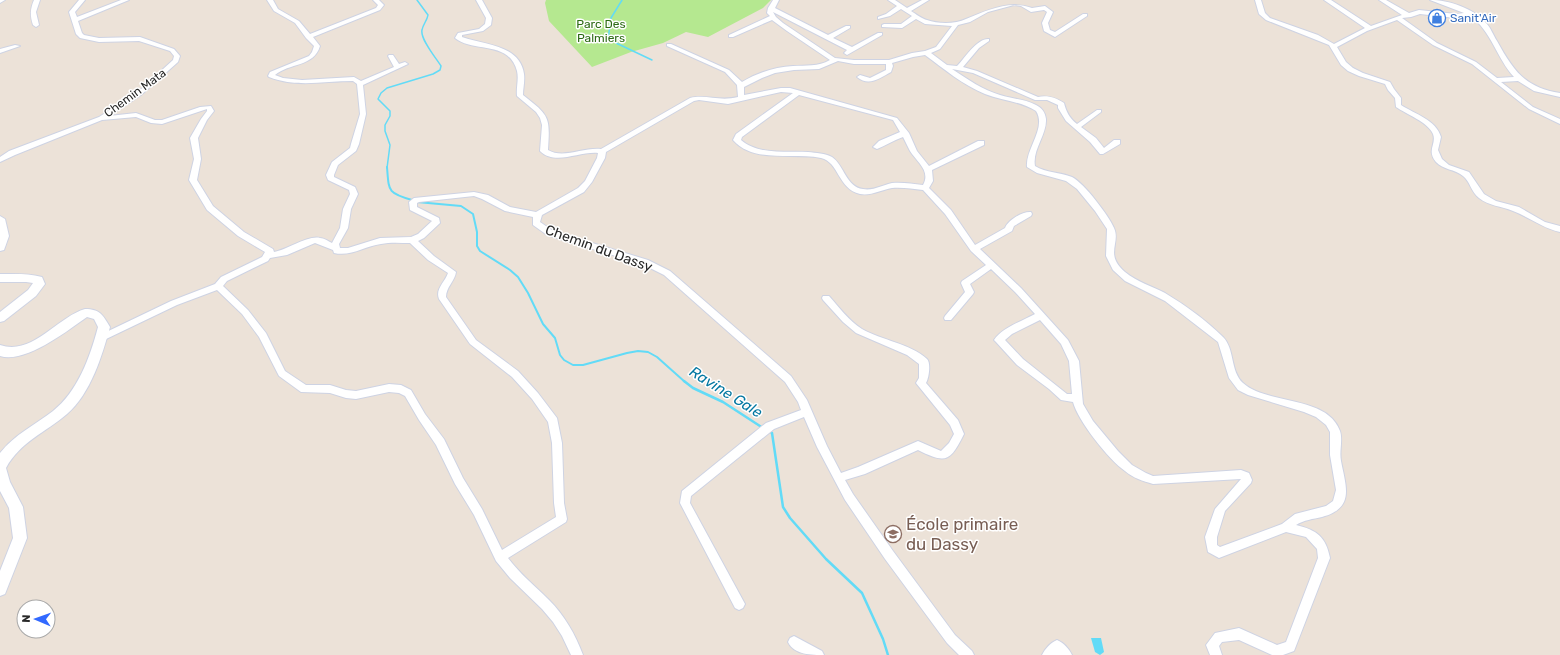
<svg xmlns="http://www.w3.org/2000/svg" width="1560" height="655" viewBox="0 0 1560 655" font-family="Rubik,sans-serif">
<style>
.green{fill:#b5e890}
.water{fill:#62dbf7}
.lines{fill:none;stroke-linecap:round;stroke-linejoin:round}
.stream-far2{stroke:#62dbf7;stroke-width:1.5}
.stream-far1{stroke:#62dbf7;stroke-width:2}
.stream{stroke:#62dbf7;stroke-width:2.5}
.minor-casing{stroke:#ced3e3;stroke-width:2}
.secondary-casing{stroke:#ced3e3;stroke-width:2}
.minor{fill:#fff;fill-rule:evenodd}
.secondary{fill:#fff;fill-rule:evenodd}
.labels{text-anchor:middle;stroke-width:3;stroke-linejoin:round;paint-order:stroke}
.far-shop-label{font-size:12px;fill:#366cbe;stroke:#fff;text-anchor:start}
.far-park-label{font-size:12px;fill:#2c6a14;stroke:#fff}
.far-street-label{font-size:12px;fill:#282828;stroke:#fff}
.street-label{font-size:14px;fill:#282828;stroke:#fff}
.water-label{font-size:15px;font-style:italic;fill:#0377a1;stroke:#fff}
.near-education-label{font-size:17px;fill:#785e54;stroke:#fff;text-anchor:start}
</style>
<rect width="100%" height="100%" fill="#ece2d8"/>
<polygon class="green" points="546,0 771,0 763,8 708,37 686,32 663,43 631,52 592,67 549,21 545,3"/>
<polygon class="water" points="1091,638 1101,638 1104,652 1100,655 1095,652"/>
<g class="lines">
<g class="stream-far2">
<polyline points="608,39 611,18 622,0"/>
<polyline points="616,43 652,60"/>
<path d="M387,168L390,145L385,131V125L390,116V111L378,99L381,93L387,88L433,74L440,70L441,66C436,58 420,39 422,30C423,24 427,21 428,15L417,0"/>
</g>
<g class="stream-far1">
<path d="M387,167C389,191 387,193 412,200"/>
<polyline points="417,202 461,206 473,214 477,232 477,246 480,251 510,270 518,277 528,293 543,324 555,338 560,355 564,360 573,365 583,365 627,353 638,351 648,352 657,357 685,382"/>
</g>
<g class="stream">
<polyline points="684,381 693,388 723,402 763,428"/>
<polyline points="769,431 772,433 783,507 790,518 826,559 862,593 883,639 888,655"/>
</g>
<g class="minor-casing">
<g id="minor">
<path d="M34,0H40L36,12L39,25L36,27L33,25C30,16 30,9 34,0Z"/>
<path d="M79,0H85L75,12L77,17L121,0H129L78,21L82,33L84,35L99,38L140,37L174,49L180,56L178,62L141,95L109,116L136,113L155,120H162L200,107L211,106L214,111L207,120L198,138L201,159L197,180L213,206L244,232L273,249L274,252C287,250 308,235 320,238C324,238 328,241 332,243L340,228L343,209L350,194L349,190L328,180L326,175L332,162L350,148L351,144L360,114L357,84L353,81C324,81 297,88 269,77L268,76L270,72L309,56L312,52L314,46L306,38L295,23L274,11L267,0H273L278,9L299,21L310,34L376,8L378,5L373,0H379L384,5L380,10L313,37L320,46C314,67 289,63 275,75L283,78L302,80L354,77L361,81L394,67L388,56L389,55H393L399,64L405,62L408,64L363,85L366,114L359,144L356,151L338,165L334,175V177L355,187L358,194L351,209L348,228L339,244L340,248H348L380,238L411,237L418,234L432,221L410,210L409,202L414,198L474,192L488,195L510,207L536,212L578,188L585,181L597,158L598,153C580,151 555,166 540,151L542,125L540,118L536,112L517,96C516,88 519,79 517,71C509,40 473,53 455,38L458,33L479,29L485,24L486,18L476,0H482L492,18L491,25L483,31L462,35V37C483,45 520,44 524,74C525,81 523,88 523,95C550,116 550,117 548,150C563,159 584,147 601,149L690,98C707,94 719,102 738,97L737,85L725,72L667,46V44H671L729,70L742,82C757,73 775,67 793,66C806,65 818,67 830,60L787,31L772,20L733,37H729V35L770,16L767,13L768,8L773,0H779L775,8L828,35L846,26H850V28L833,38L852,47L878,33H882V35L847,55L844,53L847,50L773,12L776,17L783,23L835,58L854,60H889L912,53L925,51L936,47L952,26L925,24L916,19L902,28L882,27V25L884,24H901L912,16L901,9L890,16L878,19V17L886,14L897,6L888,0H895L907,8L922,0H929L911,11C916,14 922,19 927,20C938,24 956,24 966,19C988,10 1009,0 1032,8L1045,6L1053,12L1048,23L1050,30L1055,32L1083,14H1087V16L1055,37L1044,31L1042,23L1047,12L1044,10L1031,12L1021,6L1014,5L988,12L970,22L958,25L940,49L931,53L947,65L957,66C965,58 977,38 989,39V41L979,48L963,67L977,71L1038,97C1048,95 1056,98 1064,103C1066,111 1069,118 1077,124L1097,110H1101V112L1081,127L1096,138L1104,148L1114,140H1120V144L1103,154H1100L1090,142L1066,121L1058,108V105L1047,100H1035L973,73L952,69C967,79 983,90 1000,95C1012,99 1025,99 1036,105C1042,108 1045,112 1046,119C1047,135 1032,150 1035,166C1046,173 1060,172 1072,177C1084,183 1109,216 1114,228C1121,243 1104,254 1125,272C1137,282 1152,286 1165,293C1185,305 1206,320 1223,337C1235,349 1230,371 1243,383C1267,405 1327,395 1340,431C1343,440 1339,451 1341,461C1346,487 1355,508 1322,517C1313,519 1304,520 1296,525C1317,530 1326,537 1330,558L1294,651L1283,655H1272L1239,640L1222,642L1219,646L1222,655H1210L1206,645L1215,633L1239,628L1277,645L1286,642L1318,558L1317,549L1306,537L1286,532L1219,558L1208,552L1205,537L1215,509L1241,479L1153,484C1143,481 1133,478 1125,471C1109,460 1078,421 1073,402L1061,400L1049,389L1017,365L996,342L994,340C1002,328 1022,321 1035,314L1015,292L991,269L970,284L974,292L973,294L951,320H945L944,318L945,316L965,292L961,283L962,281L986,265L971,251L945,214L923,190C913,189 902,187 892,188C881,190 871,196 860,194C838,189 839,162 821,158C793,152 754,164 733,140L736,134L793,93L781,92L728,104L699,100L694,101L606,152L605,158L592,182L584,192L542,215L540,222L553,231L648,260L670,271L791,376L807,400L827,446L841,473L858,467L918,441L941,451L949,443L954,434L950,425L916,383L919,378V364L907,355L856,333L843,322L823,300L822,298L823,296H829C839,307 849,321 862,329C881,340 911,344 927,359C931,363 929,378 926,383L958,420L964,434C950,462 946,464 918,450L865,474L845,480L853,494L893,551L955,635L972,651L974,655H959L947,643L885,559L845,500L817,447L804,417L774,429L691,496L690,503L745,604L743,608L739,610L735,608L680,503L682,491L766,423L801,410L798,402L785,382L664,275L642,264L547,235L533,225V217L505,211L482,199L474,196L419,202L417,203V207L439,218L440,223L424,238L418,241L434,256L456,272C455,281 446,287 446,297L476,340L518,371L538,393L557,418L562,443L564,503L567,519L566,522L508,558C520,574 535,586 549,600C565,616 575,634 583,655H571L562,636L553,622L542,609L510,578L496,561L474,515L455,484L436,445L419,420L405,396L399,393L389,392L356,399L346,398L330,393L301,392L279,376L259,337L242,314L217,290L177,305L104,340H98L96,338L98,336L171,301L215,284L221,277L262,257L265,252L238,236L207,210L189,180L194,159L190,138L201,119L207,111V109L162,124L151,123L136,117L102,120L15,155L0,162V157L9,151L99,117L137,93L173,60L174,56L170,51L139,41L99,42L80,38L76,34L69,12ZM925,55C944,69 963,85 985,94C1002,101 1021,101 1036,111C1047,128 1025,149 1027,167L1037,173L1066,181L1077,189L1095,211L1107,229L1106,256L1113,270L1125,281L1165,301L1218,342L1229,378L1238,390L1248,395L1304,412L1316,417L1326,425L1330,432V455L1336,490L1333,501L1326,506L1295,514L1282,524L1220,547L1217,545V537L1225,511L1251,483L1252,480L1249,473L1241,470L1153,476L1146,473L1132,465L1118,451L1093,421L1083,404L1079,361L1068,340L1021,288L980,249L1012,231L1014,226L1031,216L1032,214L1031,212C1023,211 1008,220 1005,228L975,245L951,210L929,188L933,181L932,170L984,145V141H978L929,166L917,151L909,133L897,118L790,88H781L744,95V87L762,78L775,73L794,70L819,69L838,61L854,64H886V70L870,78L860,75L857,77C869,87 880,78 891,72L893,66L892,63L913,57ZM799,95L893,120L900,132L879,141L873,147L877,149C885,146 894,140 903,137C905,141 908,147 910,151C917,162 931,171 923,185C913,184 902,182 892,183C883,185 873,191 863,189C846,187 844,165 832,157C825,153 816,153 808,152C786,151 758,155 741,140L742,137ZM315,243L333,250L334,253C351,257 365,246 381,244C390,242 401,243 410,243L428,260L448,273C445,282 435,289 439,299L470,344L512,377L532,399L548,422L552,443L554,503L556,517L502,550L482,509L463,478L444,439L425,414L411,390L401,385L389,384L356,391L346,390L330,385H306L285,371L266,333L248,310L223,286L227,281L268,261L270,258L287,255ZM1040,320L1061,344L1069,361L1072,394H1067L1023,359L1005,340L1012,334Z"/>
<path d="M1255,0H1261L1265,13L1270,18L1318,35L1334,44L1365,28L1324,0H1331L1371,26L1402,15L1379,0H1386L1409,13L1419,10L1456,14L1464,13L1430,0C1449,0 1473,8 1486,23C1491,28 1493,35 1497,41C1513,70 1525,88 1560,93V97L1534,91L1518,81L1501,82L1533,107L1560,119V124L1529,109L1472,64L1433,45L1397,20L1367,31L1337,47L1346,62L1353,68L1363,73L1390,82L1394,89L1401,98V105C1415,114 1436,120 1441,137L1438,150L1442,159L1449,165L1469,172L1484,194L1496,201L1519,207L1545,222L1560,226V232C1542,228 1529,217 1513,211C1501,206 1489,206 1479,198C1471,192 1470,181 1463,176C1455,169 1443,170 1436,162C1426,150 1437,144 1433,134C1428,122 1406,114 1396,107L1395,98L1388,90L1385,84L1359,76L1348,71L1341,65L1329,45L1266,20L1259,14ZM1420,14L1456,18L1470,16C1491,30 1497,59 1514,77L1497,78L1476,62L1437,43L1402,18L1411,17Z"/>
<polygon points="15,45 20,46 0,53 0,49"/>
<path d="M794,636L822,651L824,655C812,655 794,655 788,642L790,638Z"/>
<path d="M1057,640C1064,643 1069,649 1072,655H1042C1045,649 1050,643 1057,640Z"/>
</g>
</g>
<g class="secondary-casing">
<g id="secondary">
<polygon points="0,0 5,0 0,3"/>
<polygon points="0,216 5,219 9,236 4,250 0,251"/>
<path d="M0,274C14,274 28,273 42,277L45,284L36,296L4,321L0,322V312L28,290L33,283L26,282H0Z"/>
<path d="M85,309C100,309 103,315 110,327C102,356 91,393 67,414C46,432 20,442 6,468L10,482L23,507L27,538L5,594L0,596V571L13,538L9,508L0,491V453C15,434 35,425 53,411C78,391 90,357 98,327L94,319L87,317C67,331 25,364 0,356V345C33,356 57,317 85,309Z"/>
</g>
</g>
<use href="#minor" class="minor"/>
<use href="#secondary" class="secondary"/>
</g>
<defs>
<g id="shop-ring" transform="scale(0.9)"><circle r="9.5" fill="#fff" stroke="#3f7fe0" stroke-width="1.5"/><path d="M-5-2.5h2.3a2.7 3.5 0 0 1 5.4 0H5L5.5 6h-11ZM-1.5-2.5h3a1.5 2.3 0 0 0-3 0Z" fill="#3f7fe0"/></g>
<g id="school-ring" transform="scale(0.9)"><circle r="9.5" fill="#fff" stroke="#8d6e63" stroke-width="1.5"/><path d="M0-5L7-2L0 1L-7-2ZM-4 1L0 2.5L4 1V4Q0 6-4 4Z" fill="#8d6e63"/></g>
</defs>
<g fill-rule="evenodd">
<use href="#shop-ring" x="1437" y="18"/>
<use href="#school-ring" x="893" y="534"/>
</g>
<g class="labels">
<g class="far-shop-label">
<text x="1450" y="22">Sanit'Air</text>
</g>
<g class="far-park-label">
<text x="601" y="28">Parc Des<tspan x="601" dy="14">Palmiers</tspan></text>
</g>
<g class="far-street-label">
<text transform="translate(135 93) rotate(-36)" y="4">Chemin Mata</text>
</g>
<g class="street-label">
<text transform="translate(599 248) rotate(20)" y="5">Chemin du Dassy</text>
</g>
<g class="water-label">
<text transform="translate(726 392) rotate(32)" y="5">Ravine Gale</text>
</g>
<g class="near-education-label">
<text x="906" y="530">École primaire<tspan x="906" dy="20">du Dassy</tspan></text>
</g>
</g>
<g transform="translate(36 619) rotate(272)"><circle r="19" fill="#ffffff" stroke="#a9a9a9"/>
<path d="M0-3L7 15L0 10L-7 15Z" fill="#3269ff"/>
<text y="-6" font-size="11" font-weight="bold" text-anchor="middle" fill="#282828">N</text>
</g>
</svg>
